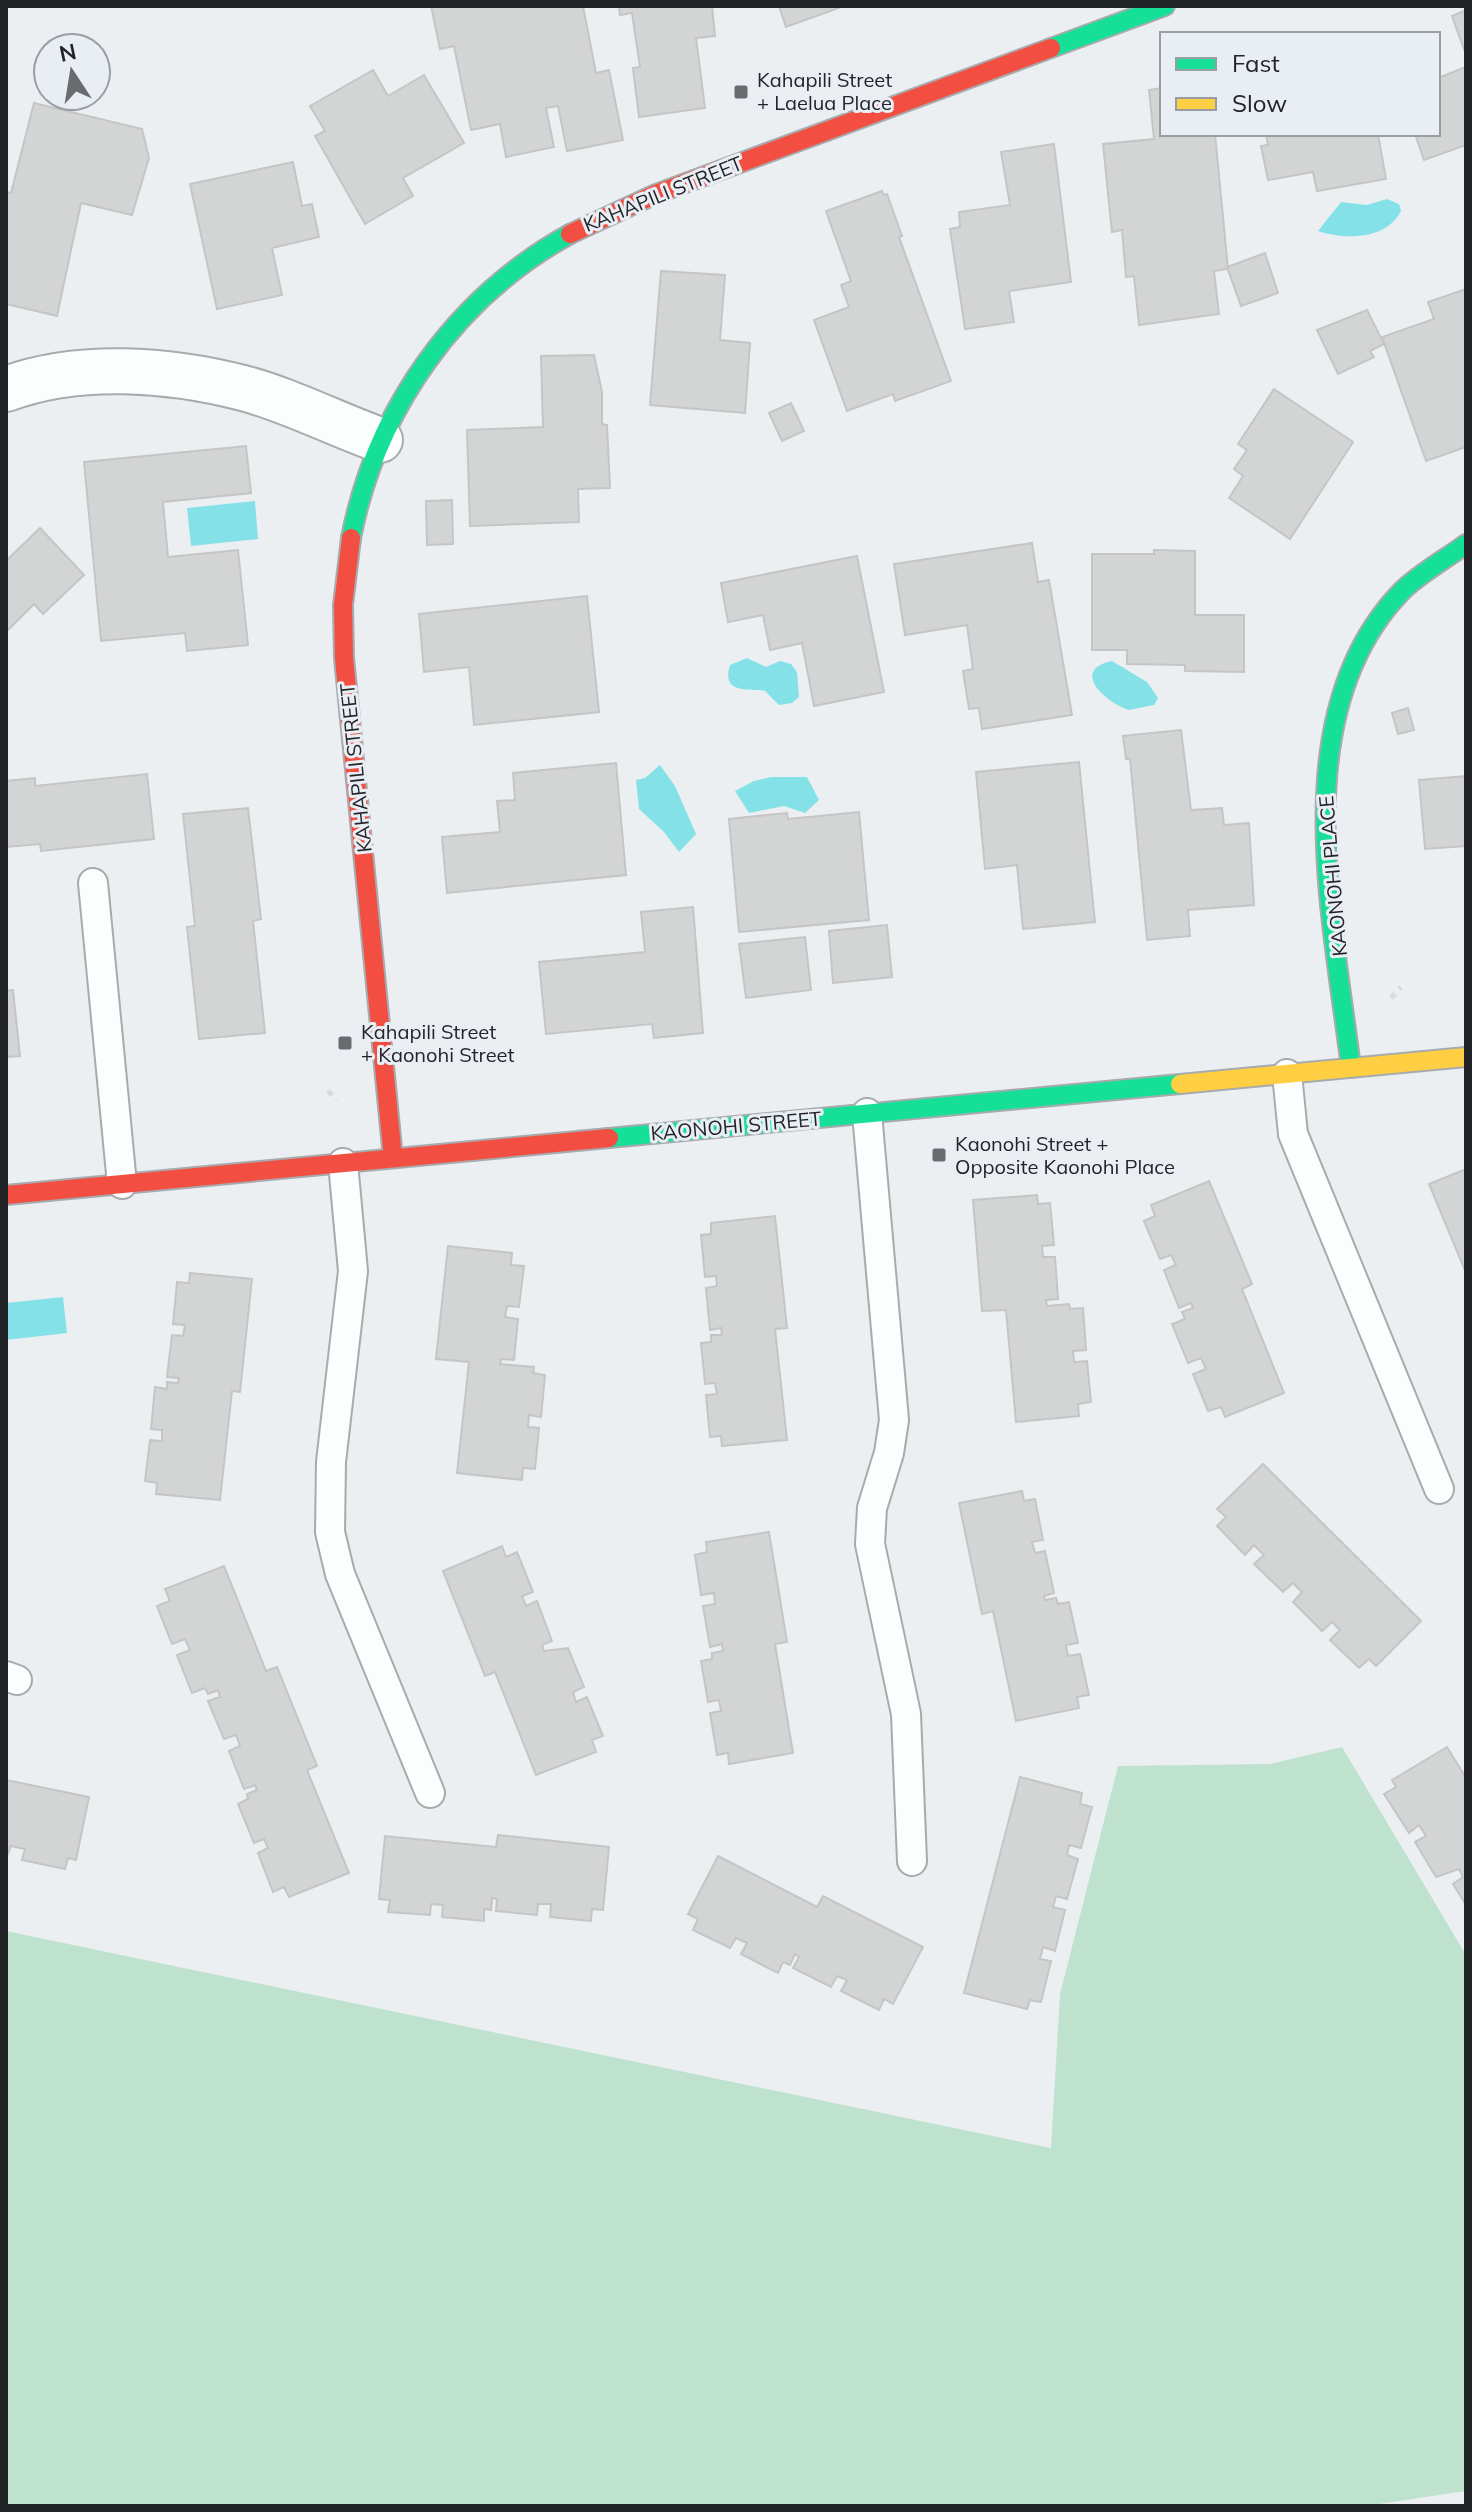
<svg xmlns="http://www.w3.org/2000/svg" width="1472" height="2512" viewBox="0 0 1472 2512" font-family="Mulish,sans-serif">
<style>
.green{fill:#bfe2cf}
.water{fill:#85e1e8}
.building{fill:#d3d4d4;stroke:#c5c5c5;stroke-width:2}
.lines{fill:none;stroke-linecap:round;stroke-linejoin:round}
.lane-casing{stroke:#a8abad;stroke-width:32}
.street-casing{stroke:#a8abad;stroke-width:48}
.fast-casing{stroke:#a8abad;stroke-width:22}
.slow-casing{stroke:#a8abad;stroke-width:22}
.jam-casing{stroke:#a8abad;stroke-width:22}
.path{stroke:#d9dadb;stroke-width:5;stroke-dasharray:6 6;stroke-linecap:butt}
.lane{stroke:#fcfdfd;stroke-width:28}
.street{stroke:#fcfdfd;stroke-width:44}
.fast{stroke:#16e098;stroke-width:18}
.slow{stroke:#ffcf43;stroke-width:18}
.jam{stroke:#f24e42;stroke-width:18}
.poi-dot{fill:#696b6e;stroke:#e9eef5;stroke-width:3}
.labels{text-anchor:middle;stroke-width:6;stroke-linejoin:round;paint-order:stroke}
.poi-label{font-size:20px;fill:#232427;stroke:#e9eef5;text-anchor:start}
.street-label{font-size:20px;fill:#232427;stroke:#e9eef5}
</style>
<rect width="100%" height="100%" fill="#eceff2"/>
<polygon class="green" points="1342,1747 1466,1955 1466,2491 1366,2506 6,2506 6,1931 1051,2148 1060,1994 1118,1766 1270,1764"/>
<g class="water">
<path d="M1387,199L1399,204L1401,211C1387,240 1344,240 1318,231L1341,202L1367,205Z"/>
<polygon points="255,501 258,539 191,546 187,508"/>
<path d="M747,658L766,667L780,661L791,664L797,672L799,697L792,703L779,705L765,691C748,688 721,695 730,665Z"/>
<path d="M1112,661L1147,682L1158,698L1154,705L1129,710C1106,703 1069,670 1112,661Z"/>
<polygon points="660,765 675,786 696,834 679,852 664,832 639,809 636,780 645,778"/>
<polygon points="771,777 807,777 819,800 805,813 784,806 749,813 735,791 754,781"/>
<polygon points="63,1297 67,1333 6,1340 6,1303"/>
</g>
<g class="building">
<polygon points="431,6 583,6 596,73 609,70 623,140 567,151 558,106 546,108 554,147 506,157 500,124 471,130 454,46 440,49"/>
<polygon points="619,6 712,6 715,36 696,38 705,108 639,117 633,68 640,67 632,13 620,15"/>
<polygon points="779,6 844,6 786,27"/>
<polygon points="1466,10 1466,55 1452,16"/>
<polygon points="1466,67 1466,145 1424,160 1415,134 1438,134 1438,78"/>
<polygon points="373,70 388,96 424,75 464,143 403,178 413,196 365,224 315,136 325,131 310,106"/>
<polygon points="1162,88 1162,134 1215,134 1228,269 1214,271 1219,314 1139,325 1134,276 1126,277 1122,230 1112,232 1103,144 1154,139 1149,90"/>
<polygon points="34,103 142,129 149,158 132,215 81,203 57,316 6,304 6,192 11,193"/>
<polygon points="1266,134 1378,134 1386,179 1317,191 1313,172 1268,180 1261,146 1268,145"/>
<polygon points="1054,144 1071,282 1009,291 1014,322 965,329 950,229 960,227 959,212 1010,205 1001,152"/>
<polygon points="293,162 302,206 312,204 319,237 272,248 282,295 217,309 190,184"/>
<polygon points="882,191 884,195 887,194 902,236 899,237 951,381 895,401 893,394 847,411 814,320 849,307 841,285 851,281 826,211"/>
<polygon points="1265,253 1278,293 1241,306 1227,267"/>
<polygon points="661,271 725,275 720,340 750,343 745,413 650,405"/>
<polygon points="1466,289 1466,447 1426,461 1382,337 1434,319 1428,302"/>
<polygon points="1367,310 1384,344 1370,351 1374,357 1338,374 1317,330"/>
<polygon points="594,355 602,392 602,424 607,425 610,488 578,489 579,522 470,526 467,430 543,427 541,356"/>
<polygon points="1274,389 1353,442 1290,539 1229,498 1243,476 1234,469 1247,450 1238,444"/>
<polygon points="791,403 804,431 782,441 769,413"/>
<polygon points="246,446 251,493 163,502 168,557 238,550 248,645 187,651 185,633 101,641 84,462"/>
<polygon points="452,500 453,544 427,545 426,501"/>
<polygon points="40,528 84,575 43,614 34,604 6,632 6,561"/>
<polygon points="1032,543 1038,582 1049,580 1072,715 982,729 979,708 969,709 963,671 973,669 967,625 905,635 894,564"/>
<polygon points="1154,550 1195,551 1195,615 1244,615 1244,672 1185,671 1185,665 1127,664 1127,650 1092,650 1092,554 1154,554"/>
<polygon points="857,556 884,692 814,706 802,643 770,650 763,615 728,622 721,583"/>
<polygon points="587,596 599,712 474,725 469,667 424,672 419,614"/>
<polygon points="1408,708 1414,730 1398,734 1392,713"/>
<polygon points="1181,730 1191,810 1222,808 1224,825 1249,823 1254,905 1188,910 1190,936 1147,940 1130,759 1126,759 1123,736"/>
<polygon points="1079,762 1095,922 1023,929 1017,865 985,869 976,772"/>
<polygon points="616,763 626,875 447,893 442,837 500,832 497,801 515,800 513,773"/>
<polygon points="147,774 154,839 41,851 40,844 6,847 6,781 35,778 35,786"/>
<polygon points="1466,776 1466,846 1425,849 1419,780"/>
<polygon points="248,808 261,919 253,921 265,1033 199,1039 187,927 195,926 183,814"/>
<polygon points="859,812 869,920 739,932 729,819 787,813 788,819"/>
<polygon points="693,907 703,1033 654,1038 652,1024 546,1034 539,962 645,952 641,912"/>
<polygon points="887,925 892,977 833,983 829,931"/>
<polygon points="805,937 811,990 746,998 739,944"/>
<polygon points="13,990 20,1056 6,1057 6,991"/>
<polygon points="1466,1169 1466,1273 1429,1184"/>
<polygon points="1209,1181 1252,1284 1242,1289 1284,1393 1225,1417 1221,1407 1208,1411 1193,1374 1206,1369 1201,1358 1188,1363 1172,1324 1185,1319 1182,1312 1193,1308 1191,1303 1179,1308 1164,1270 1176,1265 1171,1255 1160,1259 1144,1221 1155,1216 1151,1205"/>
<polygon points="1037,1195 1038,1204 1050,1203 1054,1245 1042,1246 1043,1257 1055,1257 1058,1299 1046,1300 1047,1306 1069,1304 1070,1309 1083,1308 1086,1350 1073,1351 1074,1362 1087,1361 1091,1402 1078,1404 1079,1416 1016,1422 1006,1310 982,1311 973,1200"/>
<polygon points="775,1216 787,1328 775,1329 787,1440 722,1446 721,1436 710,1437 706,1395 717,1394 715,1383 705,1384 701,1343 711,1342 711,1335 722,1335 721,1328 710,1330 706,1288 717,1286 716,1276 705,1277 701,1235 711,1234 711,1223"/>
<polygon points="448,1246 512,1253 511,1265 524,1266 519,1307 507,1306 505,1317 518,1319 514,1360 501,1359 500,1364 534,1367 533,1373 545,1375 541,1417 529,1415 528,1427 539,1428 535,1469 523,1468 522,1480 457,1473 469,1362 436,1359"/>
<polygon points="190,1273 252,1279 240,1392 232,1391 220,1500 156,1494 157,1483 145,1481 150,1440 162,1441 162,1430 151,1429 155,1387 167,1389 167,1382 178,1383 179,1378 167,1377 172,1335 183,1336 185,1325 173,1324 177,1282 189,1283"/>
<polygon points="1263,1464 1421,1621 1376,1666 1369,1659 1359,1668 1330,1640 1340,1630 1332,1622 1322,1631 1293,1602 1302,1592 1293,1583 1283,1592 1254,1564 1264,1555 1254,1545 1245,1555 1217,1526 1226,1517 1217,1509"/>
<polygon points="1022,1491 1024,1501 1035,1499 1043,1540 1032,1542 1035,1553 1045,1551 1054,1593 1044,1596 1045,1600 1056,1598 1058,1604 1069,1602 1078,1643 1066,1645 1068,1656 1080,1654 1089,1695 1077,1697 1079,1708 1016,1721 993,1611 982,1614 959,1503"/>
<polygon points="769,1532 787,1642 775,1644 793,1753 729,1764 728,1753 717,1755 710,1713 721,1711 719,1700 708,1702 701,1661 712,1659 712,1653 723,1651 722,1644 710,1647 703,1606 715,1604 714,1593 701,1595 695,1555 707,1552 706,1542"/>
<polygon points="502,1546 506,1557 517,1552 533,1592 522,1596 526,1606 537,1601 552,1641 542,1645 544,1651 568,1648 584,1687 573,1692 576,1702 587,1697 603,1736 592,1740 596,1752 536,1775 495,1672 485,1676 443,1571"/>
<polygon points="224,1566 266,1671 277,1667 317,1766 307,1770 349,1873 289,1897 284,1887 273,1892 258,1853 268,1848 264,1839 254,1843 238,1804 248,1799 247,1794 257,1790 255,1785 244,1789 229,1751 240,1746 236,1735 224,1739 208,1701 220,1697 218,1690 208,1694 205,1688 192,1693 177,1655 190,1650 185,1639 172,1644 157,1606 170,1601 165,1589"/>
<polygon points="1447,1747 1466,1778 1466,1905 1453,1884 1463,1877 1459,1869 1436,1877 1415,1842 1426,1836 1419,1825 1409,1833 1384,1794 1396,1787 1392,1780"/>
<polygon points="1020,1777 1082,1793 1080,1804 1092,1807 1081,1848 1069,1845 1067,1855 1078,1859 1067,1899 1056,1896 1053,1907 1065,1910 1055,1951 1043,1947 1040,1959 1051,1961 1041,2002 1030,2000 1027,2009 964,1993"/>
<polygon points="6,1780 89,1797 76,1860 68,1858 65,1869 22,1860 25,1849 11,1846 6,1858"/>
<polygon points="498,1835 609,1847 603,1910 592,1909 591,1921 550,1917 551,1904 538,1904 537,1915 496,1911 497,1899 492,1898 491,1910 484,1909 484,1921 442,1917 443,1905 431,1904 430,1915 388,1912 390,1900 379,1899 385,1836 496,1847"/>
<polygon points="718,1856 817,1907 823,1896 923,1947 893,2004 884,1999 879,2010 841,1991 847,1980 837,1976 831,1987 793,1968 799,1957 795,1954 790,1965 783,1962 778,1973 741,1954 747,1943 736,1938 730,1948 693,1930 698,1919 688,1914"/>
</g>
<g class="lines">
<g class="lane-casing">
<g id="lane">
<polyline points="93,883 122,1184"/>
<polyline points="1287,1074 1293,1134 1439,1489"/>
<polyline points="867,1113 894,1420 889,1453 872,1508 870,1544 906,1714 912,1861"/>
<polyline points="343,1163 353,1271 331,1462 330,1532 340,1574 430,1793"/>
<polyline points="6,1676 17,1680"/>
</g>
</g>
<g class="street-casing">
<path id="street" d="M6,389C79,362 169,369 243,388C289,400 335,424 380,440"/>
</g>
<g class="fast-casing">
<g id="fast">
<polyline points="1051,48 1165,6"/>
<path d="M351,538C376,409 456,297 570,234"/>
<path d="M1351,1068C1333,918 1284,712 1402,591C1420,573 1446,559 1466,544"/>
<polyline points="609,1138 1180,1084"/>
</g>
</g>
<g class="slow-casing">
<polyline id="slow" points="1180,1084 1466,1057"/>
</g>
<g class="jam-casing">
<g id="jam">
<polyline points="570,234 656,194 1051,48"/>
<polyline points="351,538 343,605 344,658 393,1158"/>
<polyline points="6,1195 609,1138"/>
</g>
</g>
<g class="path">
<polyline points="1391,998 1401,987"/>
<polyline points="328,1091 337,1100"/>
</g>
<use href="#lane" class="lane"/>
<use href="#street" class="street"/>
<use href="#fast" class="fast"/>
<use href="#slow" class="slow"/>
<use href="#jam" class="jam"/>
</g>
<g class="poi-dot">
<rect x="733" y="84" width="16" height="16" rx="4"/>
<rect x="337" y="1035" width="16" height="16" rx="4"/>
<rect x="931" y="1147" width="16" height="16" rx="4"/>
</g>
<g class="labels">
<g class="poi-label">
<text x="757" y="87">Kahapili Street<tspan x="757" dy="23">+ Laelua Place</tspan></text>
<text x="361" y="1039">Kahapili Street<tspan x="361" dy="23">+ Kaonohi Street</tspan></text>
<text x="955" y="1151">Kaonohi Street +<tspan x="955" dy="23">Opposite Kaonohi Place</tspan></text>
</g>
<g class="street-label">
<text transform="translate(663 194) rotate(-22)" y="7">KAHAPILI STREET</text>
<text transform="translate(356 768) rotate(-96)" y="7">KAHAPILI STREET</text>
<text transform="translate(1333 876) rotate(-95)" y="7">KAONOHI PLACE</text>
<text transform="translate(736 1126) rotate(-5)" y="7">KAONOHI STREET</text>
</g>
</g>
<rect width="1472" height="2512" fill="none" stroke="#232427" stroke-width="16"/>
<rect x="1160" y="32" width="280" height="104" fill="#e9eef5" stroke="#9a9da3" stroke-width="2"/>
<rect x="1176" y="58" width="40" height="12" fill="#16e098" stroke="#9a9da3" stroke-width="2"/>
<text x="1232" y="72" font-size="24" fill="#232427">Fast</text>
<rect x="1176" y="98" width="40" height="12" fill="#ffcf43" stroke="#9a9da3" stroke-width="2"/>
<text x="1232" y="112" font-size="24" fill="#232427">Slow</text>
<g transform="translate(72 72) rotate(348)"><circle r="38" fill="#e9eef5" stroke="#9a9da3" stroke-width="2"/>
<path d="M0-6L14 30L0 20L-14 30Z" fill="#696b6e"/>
<text y="-12" font-size="22" font-weight="bold" text-anchor="middle" fill="#232427">N</text>
</g>
</svg>
